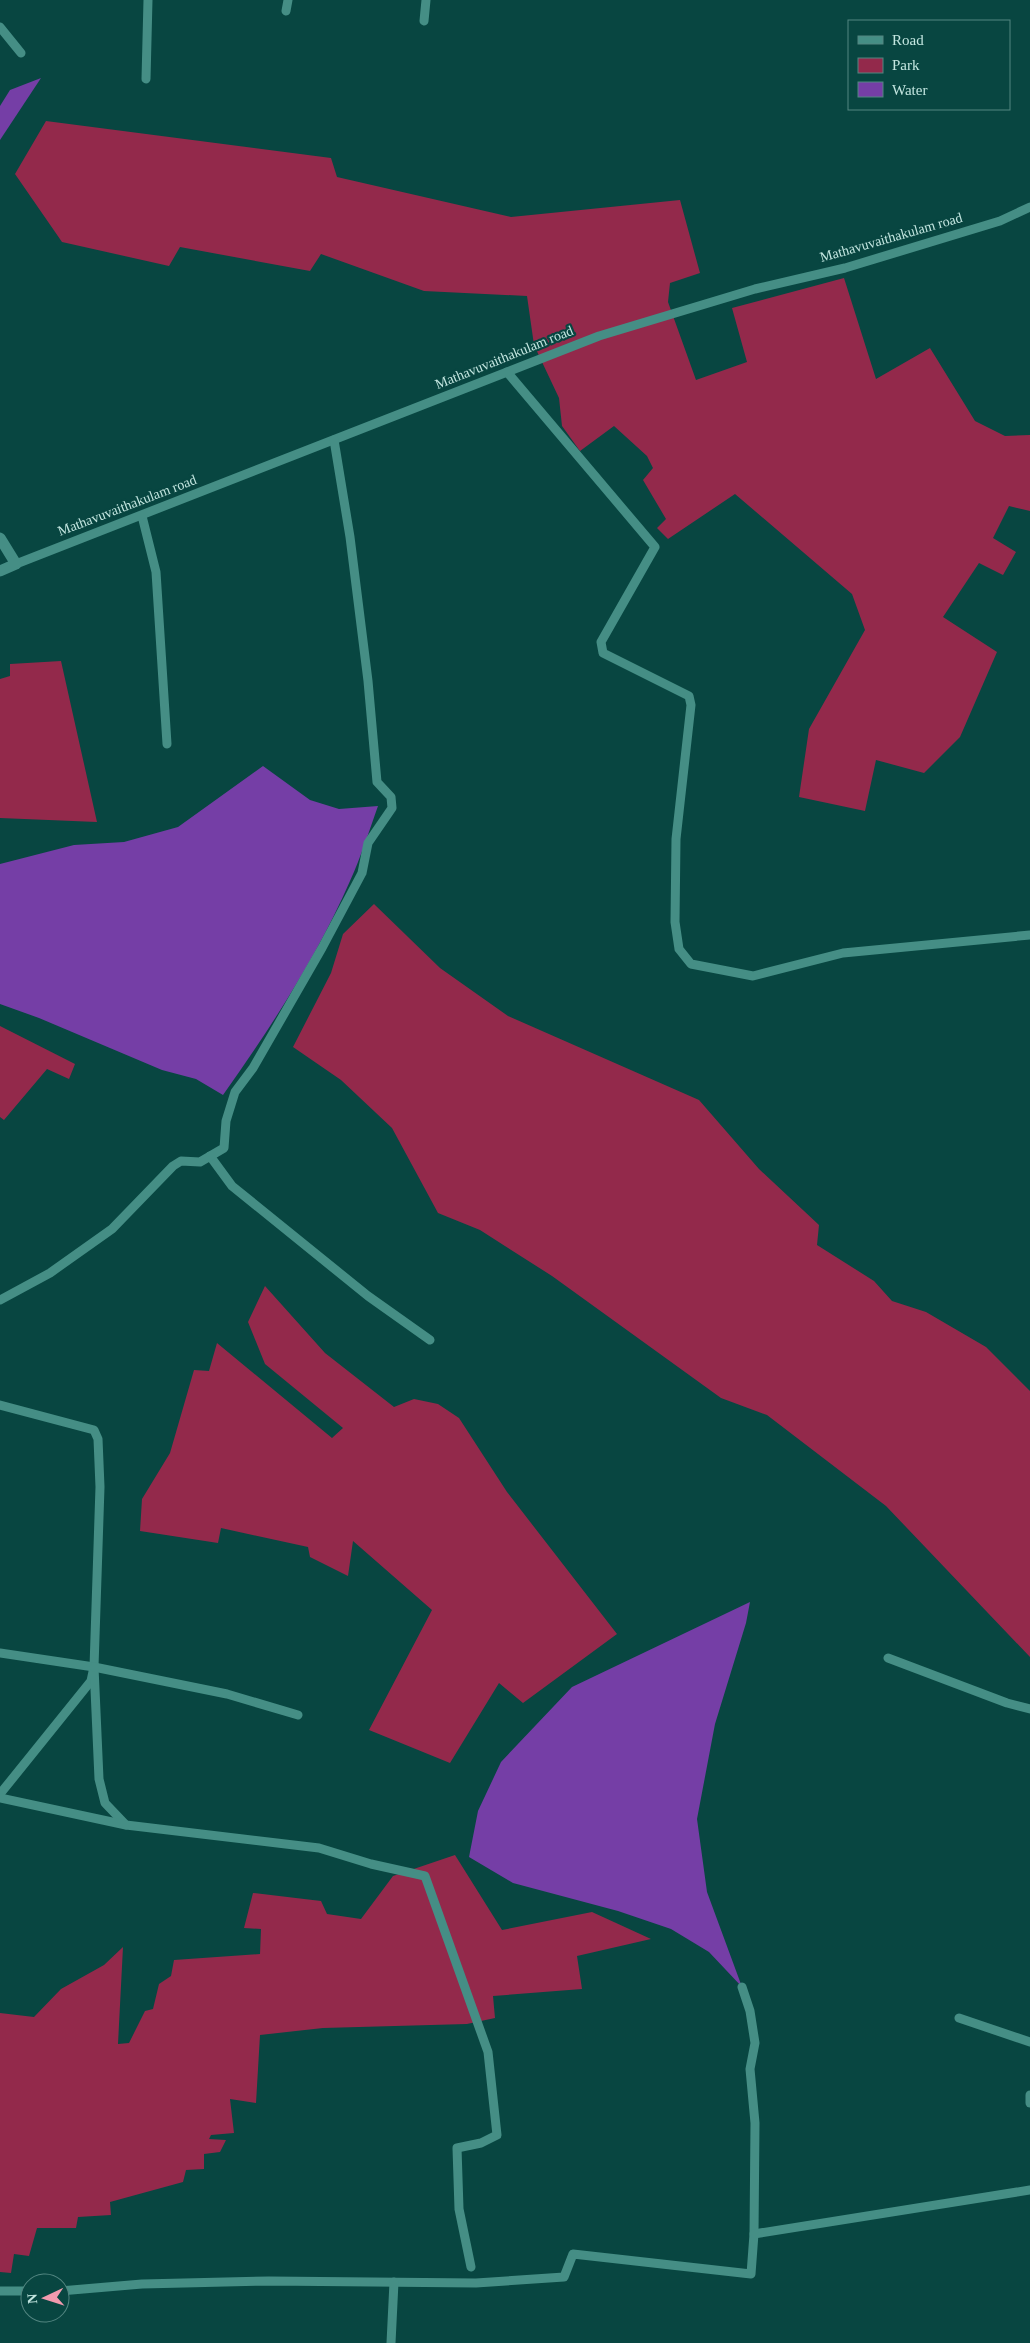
<svg xmlns="http://www.w3.org/2000/svg" width="1030" height="2343" viewBox="0 0 1030 2343" font-family="'Times New Roman',serif">
<style>
.green{fill:#93294b}
.water{fill:#753ea6}
.lines{fill:none;stroke-linecap:round;stroke-linejoin:round}
.minor{stroke:#458e85;stroke-width:9}
.tertiary{stroke:#458e85;stroke-width:11}
.labels{text-anchor:middle;stroke-width:4.5;stroke-linejoin:round;paint-order:stroke}
.street-label{font-size:14px;fill:#c3e6e0;stroke:#084641}
</style>
<rect width="100%" height="100%" fill="#084641"/>
<g class="green">
<polygon points="46,121 331,158 337,177 511,217 680,200 700,273 670,283 668,302 696,380 747,362 732,308 844,278 876,379 930,348 975,421 1005,436 1030,435 1030,511 1009,506 993,538 1016,552 1003,575 979,563 943,617 997,652 960,737 924,773 876,760 865,811 799,797 809,729 865,630 852,594 735,494 668,539 657,528 666,519 643,480 653,468 647,456 614,426 580,451 562,426 559,398 534,345 527,296 424,291 321,254 310,271 180,247 169,266 62,242 15,174"/>
<polygon points="61,661 97,822 0,818 0,679 10,676 10,664"/>
<polygon points="374,904 440,968 508,1016 699,1100 759,1169 819,1225 817,1245 874,1281 892,1301 926,1312 986,1347 1030,1391 1030,1657 886,1506 767,1415 721,1398 552,1276 480,1230 438,1213 392,1128 341,1080 293,1047 331,973 343,934"/>
<polygon points="0,1026 75,1064 69,1079 47,1069 4,1120 0,1117"/>
<polygon points="265,1286 325,1353 394,1407 414,1399 438,1404 459,1418 507,1492 617,1634 523,1703 499,1683 450,1763 369,1730 432,1610 353,1541 348,1576 310,1557 308,1547 221,1528 218,1543 140,1531 142,1499 170,1453 194,1370 209,1371 217,1343 332,1438 343,1428 265,1364 248,1322"/>
<polygon points="455,1855 502,1930 592,1912 651,1939 577,1956 582,1989 493,1996 495,2018 467,2024 323,2028 260,2035 256,2103 230,2099 234,2133 211,2135 209,2139 226,2140 220,2152 204,2154 204,2169 186,2170 183,2182 110,2202 111,2215 78,2217 76,2228 37,2228 29,2256 14,2254 11,2273 0,2272 0,2013 34,2017 61,1989 104,1965 123,1947 118,2044 129,2043 145,2011 153,2009 159,1984 171,1976 174,1960 260,1954 261,1929 244,1928 253,1893 321,1901 327,1914 361,1919 393,1876"/>
</g>
<g class="water">
<polygon points="41,78 0,140 0,106 10,90"/>
<path d="M263,766L310,800L339,809L378,806C369,831 361,857 350,881C317,957 271,1027 223,1095L196,1079L162,1070L39,1018L0,1004V864L74,845L124,842L178,827Z"/>
<polygon points="750,1602 746,1623 715,1724 697,1819 707,1892 742,1987 709,1952 671,1929 618,1911 513,1883 469,1857 478,1811 501,1762 572,1687"/>
</g>
<g class="lines">
<g class="minor">
<polyline points="286,11 288,0"/>
<polyline points="424,21 426,0"/>
<polyline points="0,27 21,53"/>
<polyline points="146,79 148,0"/>
<polyline points="507,372 655,547 601,642 603,653 689,696 691,705 676,839 675,922 679,949 691,964 753,976 843,953 1030,935"/>
<polyline points="142,516 156,572 167,744"/>
<polyline points="16,564 599,336 755,289 845,268 1000,221 1030,207"/>
<polyline points="210,1156 232,1186 368,1296 430,1340"/>
<polyline points="0,1300 50,1273 112,1229 173,1166 181,1161 200,1162 224,1148 226,1121 235,1092 253,1068 322,948 362,873 368,843 392,808 391,797 377,782 368,681 350,537 334,440"/>
<polyline points="0,1405 94,1430 98,1439 100,1487 94,1667 91,1681 0,1794"/>
<polyline points="0,1653 94,1667 99,1779 105,1803 126,1825"/>
<polyline points="888,1658 1007,1703 1030,1709"/>
<polyline points="94,1667 227,1694 298,1715"/>
<polyline points="0,1798 126,1825 319,1848 371,1864 425,1876 488,2052 497,2135 481,2143 457,2148 459,2209 471,2267"/>
<polyline points="742,1987 750,2011 755,2043 750,2069 755,2123 754,2234"/>
<polyline points="959,2018 1030,2042"/>
<polyline points="1030,2095 1030,2103"/>
<polyline points="0,2291 30,2291"/>
<polyline points="60,2291 142,2284 269,2281 476,2283 564,2277 573,2254 751,2274 754,2234 1030,2190"/>
<polyline points="391,2343 394,2282"/>
</g>
<polyline class="tertiary" points="0,538 16,564 0,571"/>
</g>
<g class="labels">
<g class="street-label">
<text transform="translate(891 237) rotate(-16)" y="5">Mathavuvaithakulam road</text>
<text transform="translate(504 357) rotate(-22)" y="5">Mathavuvaithakulam road</text>
<text transform="translate(127 505) rotate(-21)" y="5">Mathavuvaithakulam road</text>
</g>
</g>
<rect x="848" y="20" width="162" height="90" fill="#084641" stroke="#538681"/>
<rect x="858" y="36" width="25" height="8" fill="#458e85" stroke="#538681"/>
<text x="892" y="45" font-size="15" fill="#c3e6e0">Road</text>
<rect x="858" y="58" width="25" height="15" fill="#93294b" stroke="#538681"/>
<text x="892" y="70" font-size="15" fill="#c3e6e0">Park</text>
<rect x="858" y="82" width="25" height="15" fill="#753ea6" stroke="#538681"/>
<text x="892" y="95" font-size="15" fill="#c3e6e0">Water</text>
<g transform="translate(45 2298) rotate(266)"><circle r="24" fill="#084641" stroke="#538681"/>
<path d="M0-4L9 19L0 12L-9 19Z" fill="#f29aae"/>
<text y="-8" font-size="14" font-weight="bold" text-anchor="middle" fill="#c3e6e0">N</text>
</g>
</svg>
